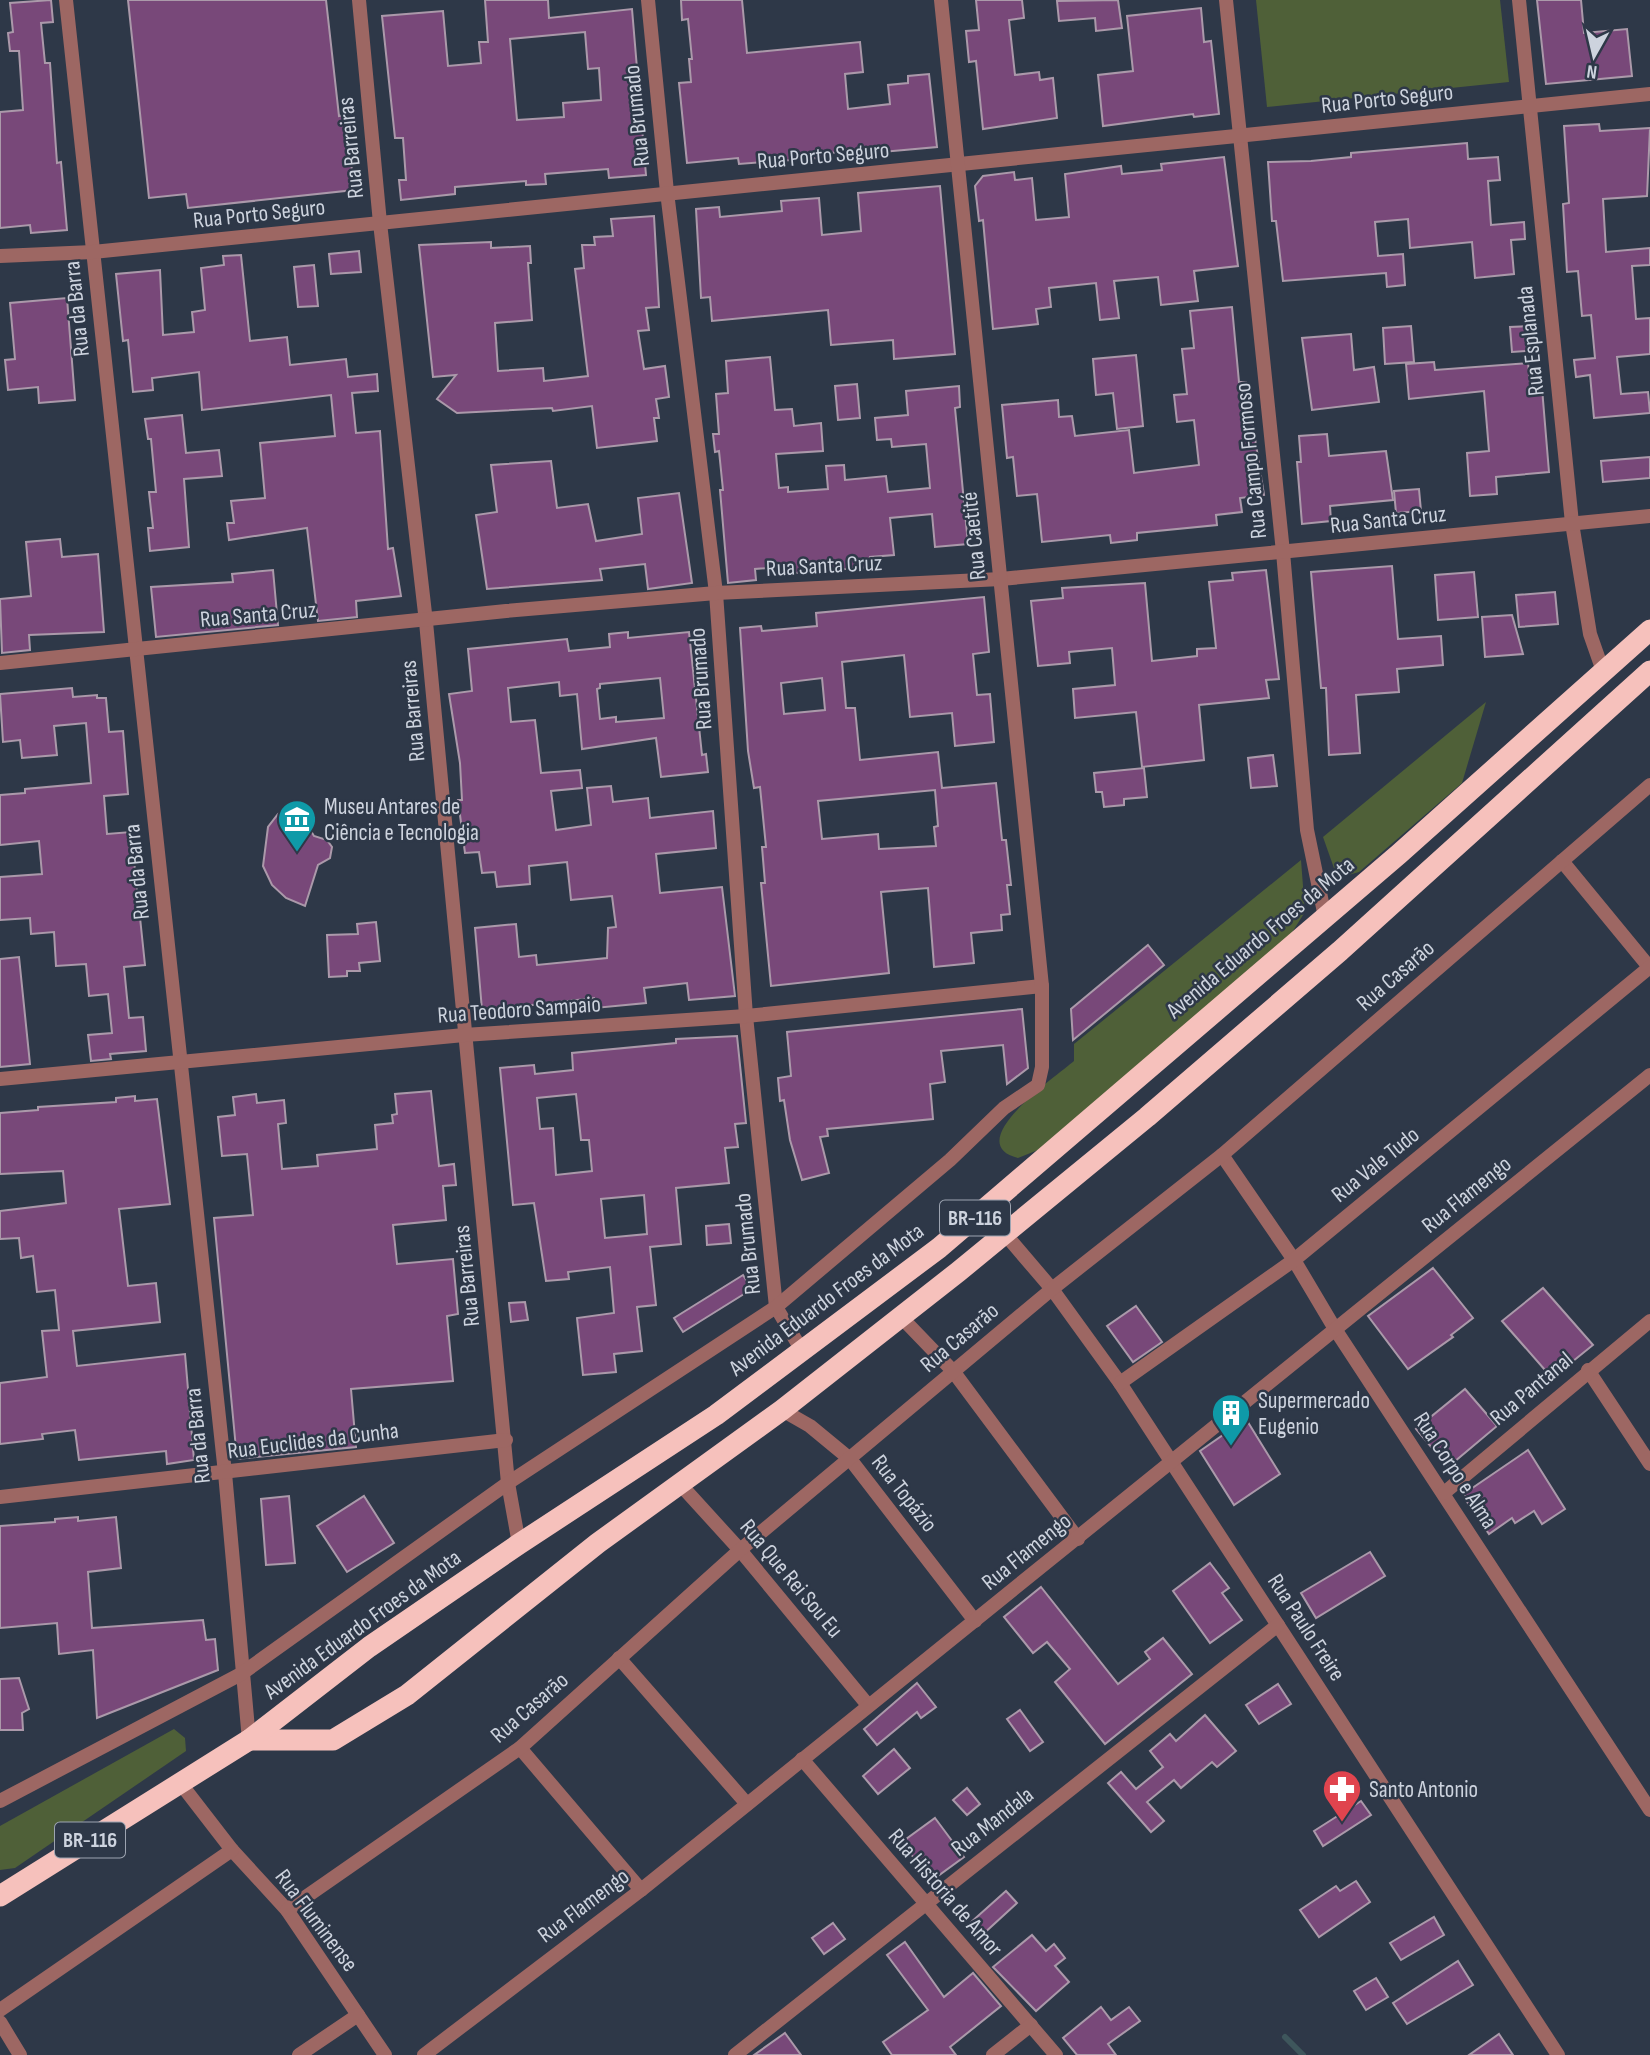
<svg xmlns="http://www.w3.org/2000/svg" width="1650" height="2055" viewBox="0 0 1650 2055" font-family="'Sofia Sans Condensed',sans-serif">
<style>
.green{fill:#4f6038}
.lines{fill:none;stroke-linecap:round;stroke-linejoin:round}
.stream{stroke:#3e565c;stroke-width:6}
.building{fill:#784879;stroke:#ab99aa;stroke-width:2;fill-rule:evenodd}
.street{stroke:#9d6763;stroke-width:14}
.highway{stroke:#f6c1bc;stroke-width:21}
.labels{text-anchor:middle;stroke-width:5;stroke-linejoin:round;paint-order:stroke}
.shield{fill:#2e3848;stroke:#9da4b1;stroke-width:2}
.shield-label{font-size:21px;font-weight:bold;fill:#cdd3de}
.street-label{font-size:23px;fill:#cdd3de;stroke:#2e3848}
.poi-label{font-size:23px;fill:#cdd3de;stroke:#2e3848;text-anchor:start}
</style>
<rect width="100%" height="100%" fill="#2e3848"/>
<g class="green">
<polygon points="1256,0 1500,0 1509,82 1267,107"/>
<polygon points="1486,702 1462,783 1359,872 1345,876 1335,871 1323,837"/>
<path d="M1301,860L1305,912L1291,934L1038,1150L1018,1158C959,1143 1058,1075 1074,1061V1044Z"/>
<polygon points="174,1729 185,1738 186,1751 15,1868 0,1870 0,1826"/>
</g>
<g class="lines">
<polyline class="stream" points="1285,2037 1303,2055"/>
</g>
<g class="building">
<polygon points="51,0 53,22 41,23 45,63 50,63 57,163 61,162 67,230 31,233 30,225 0,228 0,112 23,110 19,51 10,51 8,33 13,32 10,3"/>
<polygon points="128,0 326,0 339,116 346,115 354,190 188,208 186,194 149,198"/>
<path d="M485,0H548L549,18L632,9L646,175L609,178L608,169L545,174L546,184L526,185V181L455,187V194L401,200L399,180H406L403,138H395L382,16L443,11L448,66L481,63L479,42H488ZM585,32L588,69L599,68L601,100L563,103L564,117L517,120L510,39Z"/>
<polygon points="681,0 742,0 747,53 860,42 863,72 845,74 848,109 890,104 888,85 908,83 908,76 929,74 937,147 871,153 870,149 830,153 831,157 739,164 738,158 687,163 679,83 691,82 689,59 692,59 688,19 682,20"/>
<polygon points="976,0 1022,0 1024,18 1009,20 1015,75 1039,72 1040,80 1053,78 1057,118 983,129 976,61 969,62 966,31 979,30"/>
<polygon points="1118,0 1122,28 1096,31 1095,18 1059,21 1057,1"/>
<polygon points="1537,0 1581,0 1584,33 1627,29 1632,76 1546,84"/>
<polygon points="1201,8 1204,42 1211,41 1219,114 1194,117 1193,114 1103,126 1098,75 1133,71 1127,16"/>
<polygon points="1599,124 1600,131 1650,128 1647,196 1603,199 1606,252 1650,248 1650,265 1632,266 1636,319 1650,318 1650,354 1617,357 1621,394 1648,392 1650,413 1594,418 1590,375 1576,377 1574,360 1595,358 1591,315 1582,316 1578,271 1567,272 1563,204 1569,203 1564,126"/>
<polygon points="1467,143 1468,159 1498,157 1500,180 1488,181 1491,225 1524,222 1525,239 1511,240 1514,274 1475,278 1472,242 1410,248 1408,219 1375,222 1378,256 1403,254 1405,285 1387,287 1386,273 1283,281 1276,221 1272,221 1268,162 1311,161 1351,157 1351,153"/>
<polygon points="1224,157 1238,266 1194,271 1198,301 1161,305 1158,277 1114,281 1119,318 1100,320 1096,283 1049,288 1051,307 1036,309 1038,324 993,329 983,220 979,221 975,186 983,176 1014,172 1015,180 1032,178 1036,220 1069,217 1065,174 1121,166 1122,174 1162,170 1161,164"/>
<polygon points="940,186 955,354 894,359 893,340 831,345 828,310 712,321 710,297 701,298 696,209 719,207 720,217 782,211 781,201 819,198 822,235 861,231 858,193"/>
<polygon points="654,216 659,307 646,308 649,330 638,331 644,369 665,366 669,397 656,399 659,418 654,418 657,441 597,448 592,406 553,411 552,408 457,413 437,399 456,375 433,377 419,245 491,242 491,248 530,246 531,263 528,263 532,320 495,323 498,371 543,368 544,381 588,376 575,269 584,268 582,245 595,245 594,237 613,236 611,219"/>
<polygon points="359,251 361,272 331,274 329,254"/>
<polygon points="241,255 250,341 287,337 290,365 346,359 348,377 377,374 378,391 352,393 356,433 380,431 388,549 393,548 401,596 356,601 357,617 318,621 307,528 229,540 227,523 234,523 231,501 265,498 260,443 335,436 331,395 202,410 199,372 152,378 153,390 133,392 128,340 123,341 116,274 160,270 163,335 194,332 192,312 205,310 201,268 224,265 223,256"/>
<polygon points="314,265 318,306 298,307 294,267"/>
<polygon points="67,298 75,400 39,403 38,387 8,390 5,360 15,359 10,303"/>
<polygon points="1232,307 1239,382 1246,382 1264,495 1240,498 1242,512 1216,515 1217,525 1137,533 1137,540 1111,543 1110,535 1042,542 1037,494 1017,496 1013,457 1007,458 1002,405 1058,400 1059,417 1072,416 1075,436 1129,430 1134,473 1199,465 1194,420 1177,422 1174,395 1187,394 1182,349 1194,348 1190,311"/>
<polygon points="1411,326 1414,362 1385,364 1383,328"/>
<polygon points="1535,326 1537,350 1512,352 1510,327"/>
<polygon points="1351,334 1354,370 1374,367 1379,402 1312,410 1302,338"/>
<polygon points="1136,355 1143,426 1117,429 1113,393 1096,395 1093,359"/>
<polygon points="770,357 775,410 792,409 794,426 821,423 823,451 776,454 779,488 788,487 788,492 828,489 826,466 844,465 845,480 886,476 888,492 930,488 926,444 892,447 891,439 877,440 875,418 908,415 906,391 959,386 960,407 955,408 968,544 935,547 932,514 890,518 894,555 870,557 870,567 795,573 795,566 755,569 756,580 728,583 720,490 723,490 719,451 715,452 713,434 719,434 716,394 728,393 726,361"/>
<polygon points="1434,362 1435,370 1528,363 1531,389 1542,388 1549,472 1496,477 1497,494 1470,496 1467,453 1489,451 1484,391 1409,399 1406,364"/>
<polygon points="857,384 860,418 838,420 835,386"/>
<polygon points="182,415 186,453 219,450 222,476 184,479 189,547 150,551 148,528 153,528 149,492 156,492 151,439 148,439 145,419"/>
<polygon points="1327,434 1329,456 1386,451 1393,500 1330,506 1331,521 1302,524 1297,462 1301,462 1299,436"/>
<polygon points="1650,457 1650,478 1603,482 1601,461"/>
<polygon points="551,461 557,508 588,504 596,541 642,534 638,498 679,493 692,583 648,589 645,564 600,569 602,580 487,589 476,515 497,512 491,465"/>
<polygon points="1419,489 1421,511 1396,513 1394,491"/>
<polygon points="60,539 62,557 98,554 104,632 29,635 30,650 2,653 0,599 31,596 26,542"/>
<polygon points="1392,566 1398,639 1441,636 1443,665 1397,669 1399,692 1356,695 1360,753 1329,755 1326,688 1321,688 1311,572"/>
<polygon points="273,570 278,625 156,637 151,587 233,582 232,574"/>
<polygon points="1266,570 1279,679 1266,680 1269,698 1199,705 1204,760 1142,767 1136,712 1075,718 1073,689 1115,685 1112,648 1069,652 1070,663 1038,666 1031,601 1063,598 1062,588 1145,583 1152,661 1197,656 1197,649 1216,648 1209,582 1233,580 1232,573"/>
<polygon points="1474,572 1478,617 1438,620 1435,575"/>
<polygon points="1555,592 1558,624 1519,627 1516,595"/>
<path d="M984,597L989,652L973,654L977,695L990,694L994,742L955,746L952,713L910,717L904,655L842,662L846,708H855L860,760L938,752L942,788L996,783L1002,840H1006L1011,885H1007L1010,914L1001,915L1002,930L971,933L974,963L934,967L928,888L881,892L889,973L771,986L761,883H765L762,847H766L760,787L754,788L748,751L740,628L761,626L762,631L817,626L816,613ZM822,678L825,710L784,714L781,683ZM935,790L938,826L934,827L936,846L879,849L878,834L822,839L818,801Z"/>
<polygon points="1512,615 1523,654 1485,657 1482,617"/>
<path d="M628,632V638L689,632L702,755L706,754L708,772L661,777L656,738L582,749L577,694L560,696L559,682L508,688L511,722L535,720L541,773L580,770L582,788L551,791L556,830L591,825L587,788L611,786L613,802L648,798L650,818L713,811L716,848L656,854L660,893L722,887L735,996L689,1000L687,983L644,988L646,1003L595,1008L594,998L524,1006L525,1014L505,1016L504,1008L482,1010L475,928L516,924L519,957L536,955L537,965L607,958L608,928L616,927L612,896L571,900L567,862L529,866L530,884L497,887L495,872L482,873L479,852L465,853L458,800H462L460,763L449,694L472,691L468,649L567,639L569,651L610,647L609,634ZM660,678L664,718L616,722V717L600,719L597,689L600,688V684Z"/>
<polygon points="72,688 73,697 97,695 97,698 106,698 109,732 123,731 128,794 104,796 107,834 131,832 145,965 124,967 129,1018 143,1017 146,1051 110,1054 111,1059 91,1061 88,1035 112,1033 108,994 89,996 86,964 56,966 54,932 31,934 30,918 0,920 0,877 42,874 39,841 0,845 0,795 25,793 25,789 91,783 86,723 54,726 57,755 22,758 20,740 3,742 0,694"/>
<polygon points="1273,755 1277,786 1251,788 1248,758"/>
<polygon points="1144,768 1147,797 1124,799 1124,805 1104,807 1102,792 1096,792 1094,773"/>
<polygon points="294,803 314,836 327,840 332,847 330,858 318,865 305,906 286,898 272,885 263,866 268,827 278,814"/>
<polygon points="376,922 380,961 359,963 360,971 347,971 347,976 329,977 327,935 358,934 357,924"/>
<polygon points="1148,945 1164,965 1073,1040 1071,1009"/>
<polygon points="19,957 30,1064 0,1067 0,959"/>
<polygon points="1022,1009 1028,1068 1007,1084 1003,1045 941,1051 945,1082 930,1084 933,1119 827,1129 828,1136 820,1137 829,1173 802,1180 790,1140 784,1100 780,1101 778,1078 791,1076 787,1032"/>
<path d="M737,1036L746,1123L735,1124L738,1147L725,1148L729,1183L676,1188L681,1244L650,1247L656,1305L637,1307L642,1351L614,1354L616,1372L583,1375L577,1318L614,1313L610,1267L568,1272L569,1279L546,1281L534,1203L513,1205L500,1068L534,1065L535,1074L573,1070L572,1053L676,1043V1039ZM576,1094L581,1140H589L592,1171L556,1175L553,1128L540,1129L537,1098ZM644,1195L647,1234L605,1238L601,1199Z"/>
<polygon points="431,1091 439,1166 454,1164 456,1185 443,1186 446,1220 393,1225 397,1264 453,1259 458,1314 447,1316 453,1381 351,1389 356,1447 237,1459 214,1218 253,1215 247,1154 222,1156 218,1117 235,1115 233,1097 256,1094 257,1103 284,1100 286,1123 278,1124 282,1169 318,1166 317,1155 377,1149 375,1125 393,1123 392,1115 397,1114 395,1094"/>
<polygon points="135,1096 135,1101 157,1099 170,1204 119,1209 128,1286 156,1283 160,1322 73,1331 77,1366 185,1354 194,1460 167,1464 166,1451 79,1460 75,1430 42,1434 43,1439 0,1444 0,1383 47,1377 42,1331 59,1330 55,1290 37,1292 33,1256 21,1258 19,1238 0,1239 0,1211 66,1203 63,1171 0,1174 0,1113 38,1110 38,1107 116,1102 116,1098"/>
<polygon points="729,1224 731,1243 707,1245 706,1226"/>
<polygon points="1433,1268 1473,1318 1451,1335 1453,1337 1408,1369 1368,1316"/>
<polygon points="743,1275 752,1289 683,1332 674,1318"/>
<polygon points="1543,1288 1593,1345 1552,1378 1502,1321"/>
<polygon points="525,1302 528,1320 511,1322 509,1303"/>
<polygon points="1136,1306 1162,1342 1133,1362 1107,1326"/>
<polygon points="1465,1389 1497,1426 1448,1467 1416,1429"/>
<polygon points="1246,1419 1280,1474 1234,1505 1200,1451"/>
<polygon points="1528,1450 1565,1509 1542,1524 1534,1511 1515,1523 1512,1518 1489,1534 1465,1499 1465,1493"/>
<polygon points="289,1496 295,1563 266,1565 261,1499"/>
<polygon points="364,1496 394,1543 347,1572 317,1526"/>
<polygon points="78,1517 78,1521 116,1517 121,1568 88,1572 92,1628 203,1620 206,1640 215,1639 218,1670 97,1718 93,1650 59,1654 57,1623 0,1628 0,1526 55,1522 55,1519"/>
<polygon points="1370,1552 1385,1576 1316,1618 1301,1593"/>
<polygon points="1210,1563 1229,1588 1222,1593 1242,1620 1210,1643 1173,1591"/>
<polygon points="1041,1587 1118,1684 1150,1659 1145,1652 1163,1638 1192,1674 1105,1744 1055,1682 1070,1669 1047,1642 1033,1653 1004,1617"/>
<polygon points="19,1678 29,1709 22,1713 23,1730 0,1730 0,1679"/>
<polygon points="917,1683 936,1707 921,1718 917,1712 877,1745 864,1729"/>
<polygon points="1278,1684 1291,1704 1259,1724 1246,1705"/>
<polygon points="1020,1710 1043,1742 1030,1751 1007,1719"/>
<polygon points="1205,1715 1236,1751 1217,1767 1212,1762 1181,1788 1174,1780 1147,1802 1164,1821 1151,1832 1108,1783 1121,1772 1136,1789 1163,1767 1150,1751 1170,1734 1176,1741"/>
<polygon points="894,1749 910,1768 878,1794 863,1776"/>
<polygon points="967,1788 980,1804 967,1815 953,1800"/>
<polygon points="1361,1801 1371,1815 1323,1846 1314,1831"/>
<polygon points="935,1818 964,1857 931,1881 902,1842"/>
<polygon points="1356,1881 1370,1902 1319,1937 1300,1910 1336,1886 1340,1891"/>
<polygon points="1006,1891 1017,1903 981,1936 970,1923"/>
<polygon points="1434,1917 1444,1935 1401,1960 1390,1943"/>
<polygon points="833,1923 845,1939 824,1954 812,1938"/>
<polygon points="1032,1935 1046,1951 1054,1944 1065,1958 1055,1966 1069,1982 1036,2011 993,1967"/>
<polygon points="905,1942 944,1997 973,1973 1001,2006 950,2047 956,2055 892,2055 883,2042 928,2010 887,1955"/>
<polygon points="1458,1961 1473,1985 1407,2024 1393,2003"/>
<polygon points="1376,1978 1388,1997 1366,2010 1354,1991"/>
<polygon points="1101,2007 1111,2020 1129,2007 1140,2021 1108,2044 1116,2055 1077,2055 1063,2038"/>
<polygon points="785,2033 801,2055 754,2055"/>
<polygon points="1499,2034 1513,2055 1469,2055"/>
</g>
<g class="lines">
<g class="street">
<polyline points="66,0 225,1473 249,1740"/>
<polyline points="359,0 380,223 426,622 508,1483 519,1544"/>
<polyline points="648,0 667,192 716,593 746,1016 776,1307 801,1349"/>
<polyline points="1226,0 1283,552 1307,830 1325,917"/>
<polyline points="1519,0 1572,523 1590,634 1604,674"/>
<polyline points="0,256 93,252 1650,94"/>
<polyline points="0,663 506,611 716,593 1001,579 1650,516"/>
<polyline points="1562,861 1650,968"/>
<polyline points="0,1079 464,1035 746,1016 1042,986"/>
<polyline points="1222,1155 1294,1260 1335,1329 1650,1810"/>
<polyline points="1005,1234 1052,1289 1120,1383 1558,2055"/>
<polyline points="901,1317 953,1371 1078,1539"/>
<polyline points="1588,1370 1650,1464"/>
<polyline points="1120,1383 1294,1260 1650,967"/>
<polyline points="782,1410 810,1426 850,1459 975,1621"/>
<polyline points="679,1483 740,1550 867,1704"/>
<polyline points="1444,1493 1650,1321"/>
<polyline points="0,1497 506,1440"/>
<polyline points="619,1658 747,1804"/>
<polyline points="520,1748 641,1890"/>
<polyline points="802,1759 1056,2055"/>
<polyline points="181,1784 232,1850 287,1910 385,2055"/>
<polyline points="0,1801 241,1674 508,1483 776,1307 950,1160 1004,1108 1038,1085 1042,1067 1042,986 941,0"/>
<polyline points="287,1910 520,1748 740,1550 1052,1289 1222,1155 1650,785"/>
<polyline points="0,2010 232,1850"/>
<polyline points="0,2022 20,2055"/>
<polyline points="299,2055 358,2015"/>
<polyline points="424,2055 641,1890 1650,1075"/>
<polyline points="735,2055 1278,1625"/>
<polyline points="993,2055 1031,2025"/>
</g>
<g class="highway">
<polyline points="249,1740 333,1740 407,1695 598,1543 782,1410 958,1272 1147,1117 1340,951 1650,671"/>
<polyline points="0,1896 249,1740 369,1647 519,1544 716,1415 939,1248 1399,854 1650,630"/>
</g>
</g>
<defs>
<g id="museum-pin" transform="scale(2.0125)"><path d="M0 17L-7.5 6A9.5 9.5 0 1 1 7.5 6Z" fill="#0f9aa8" stroke="#2e3848"/><path d="M0-6L6-3V-2H-6V-3ZM-5-1h2V3h-2ZM-1-1h2V3h-2ZM3-1h2V3H3ZM-6 4H6V6H-6Z" fill="#fff"/></g>
<g id="building-pin" transform="scale(2.0125)"><path d="M0 17L-7.5 6A9.5 9.5 0 1 1 7.5 6Z" fill="#0f9aa8" stroke="#2e3848"/><path d="M-4-6H4V6H1V3H-1V6H-4ZM-2.5-4.3h1.7v1.8h-1.7ZM.8-4.3h1.7v1.8H.8ZM-2.5-1h1.7V.8h-1.7ZM.8-1h1.7V.8H.8Z" fill="#fff"/></g>
<g id="pharmacy-pin" transform="scale(2.0125)"><path d="M0 17L-7.5 6A9.5 9.5 0 1 1 7.5 6Z" fill="#e0444e" stroke="#2e3848"/><path d="M-2-6h4v4h4v4h-4v4h-4v-4h-4v-4h4Z" fill="#fff"/></g>
</defs>
<g fill-rule="evenodd">
<use href="#museum-pin" x="297" y="819"/>
<use href="#building-pin" x="1231" y="1413"/>
<use href="#pharmacy-pin" x="1342" y="1789"/>
</g>
<g class="labels">
<g class="shield">
<rect x="940" y="1200.5" width="70" height="35" rx="5"/>
<rect x="55" y="1822.5" width="70" height="35" rx="5"/>
</g>
<g class="shield-label">
<text x="975" y="1225">BR-116</text>
<text x="90" y="1847">BR-116</text>
</g>
<g class="street-label">
<text transform="translate(1387 98) rotate(-6)" y="8">Rua Porto Seguro</text>
<text transform="translate(636 116) rotate(-96)" y="8">Rua Brumado</text>
<text transform="translate(350 148) rotate(-96)" y="8">Rua Barreiras</text>
<text transform="translate(823 155) rotate(-5)" y="8">Rua Porto Seguro</text>
<text transform="translate(259 213) rotate(-6)" y="8">Rua Porto Seguro</text>
<text transform="translate(76 309) rotate(-96)" y="8">Rua da Barra</text>
<text transform="translate(1530 341) rotate(-96)" y="8">Rua Esplanada</text>
<text transform="translate(1250 461) rotate(-96)" y="8">Rua Campo Formoso</text>
<text transform="translate(1388 519) rotate(-6)" y="8">Rua Santa Cruz</text>
<text transform="translate(973 536) rotate(-96)" y="8">Rua Caetité</text>
<text transform="translate(824 565) rotate(-3)" y="8">Rua Santa Cruz</text>
<text transform="translate(258 614) rotate(-5)" y="8">Rua Santa Cruz</text>
<text transform="translate(700 679) rotate(-94)" y="8">Rua Brumado</text>
<text transform="translate(412 711) rotate(-95)" y="8">Rua Barreiras</text>
<text transform="translate(136 872) rotate(-96)" y="8">Rua da Barra</text>
<text transform="translate(1260 937) rotate(-40)" y="8">Avenida Eduardo Froes da Mota</text>
<text transform="translate(1395 975) rotate(-41)" y="8">Rua Casarão</text>
<text transform="translate(519 1009) rotate(-4)" y="8">Rua Teodoro Sampaio</text>
<text transform="translate(1375 1164) rotate(-39)" y="8">Rua Vale Tudo</text>
<text transform="translate(1466 1194) rotate(-39)" y="8">Rua Flamengo</text>
<text transform="translate(747 1244) rotate(-96)" y="8">Rua Brumado</text>
<text transform="translate(466 1276) rotate(-96)" y="8">Rua Barreiras</text>
<text transform="translate(826 1299) rotate(-37)" y="8">Avenida Eduardo Froes da Mota</text>
<text transform="translate(959 1337) rotate(-40)" y="8">Rua Casarão</text>
<text transform="translate(1531 1388) rotate(-40)" y="8">Rua Pantanal</text>
<text transform="translate(197 1436) rotate(-96)" y="8">Rua da Barra</text>
<text transform="translate(313 1440) rotate(-7)" y="8">Rua Euclides da Cunha</text>
<text transform="translate(1456 1470) rotate(57)" y="8">Rua Corpo e Alma</text>
<text transform="translate(905 1493) rotate(52)" y="8">Rua Topázio</text>
<text transform="translate(1026 1551) rotate(-39)" y="8">Rua Flamengo</text>
<text transform="translate(792 1578) rotate(50)" y="8">Rua Que Rei Sou Eu</text>
<text transform="translate(362 1624) rotate(-36)" y="8">Avenida Eduardo Froes da Mota</text>
<text transform="translate(1307 1627) rotate(57)" y="8">Rua Paulo Freire</text>
<text transform="translate(529 1707) rotate(-41)" y="8">Rua Casarão</text>
<text transform="translate(992 1821) rotate(-38)" y="8">Rua Mandala</text>
<text transform="translate(946 1892) rotate(49)" y="8">Rua Historia de Amor</text>
<text transform="translate(583 1905) rotate(-37)" y="8">Rua Flamengo</text>
<text transform="translate(317 1920) rotate(53)" y="8">Rua Fluminense</text>
</g>
<g class="poi-label">
<text x="324" y="814">Museu Antares de<tspan x="324" dy="26">Ciência e Tecnologia</tspan></text>
<text x="1258" y="1408">Supermercado<tspan x="1258" dy="26">Eugenio</tspan></text>
<text x="1369" y="1797">Santo Antonio</text>
</g>
</g>
<g transform="translate(1594 56) rotate(188)" stroke="#2e3848" stroke-width="5" paint-order="stroke">
<path d="M0-5L12 26L0 18L-12 26Z" fill="#cdd3de"/>
<text y="-10" font-size="19" font-weight="bold" text-anchor="middle" fill="#cdd3de">N</text>
</g>
</svg>
